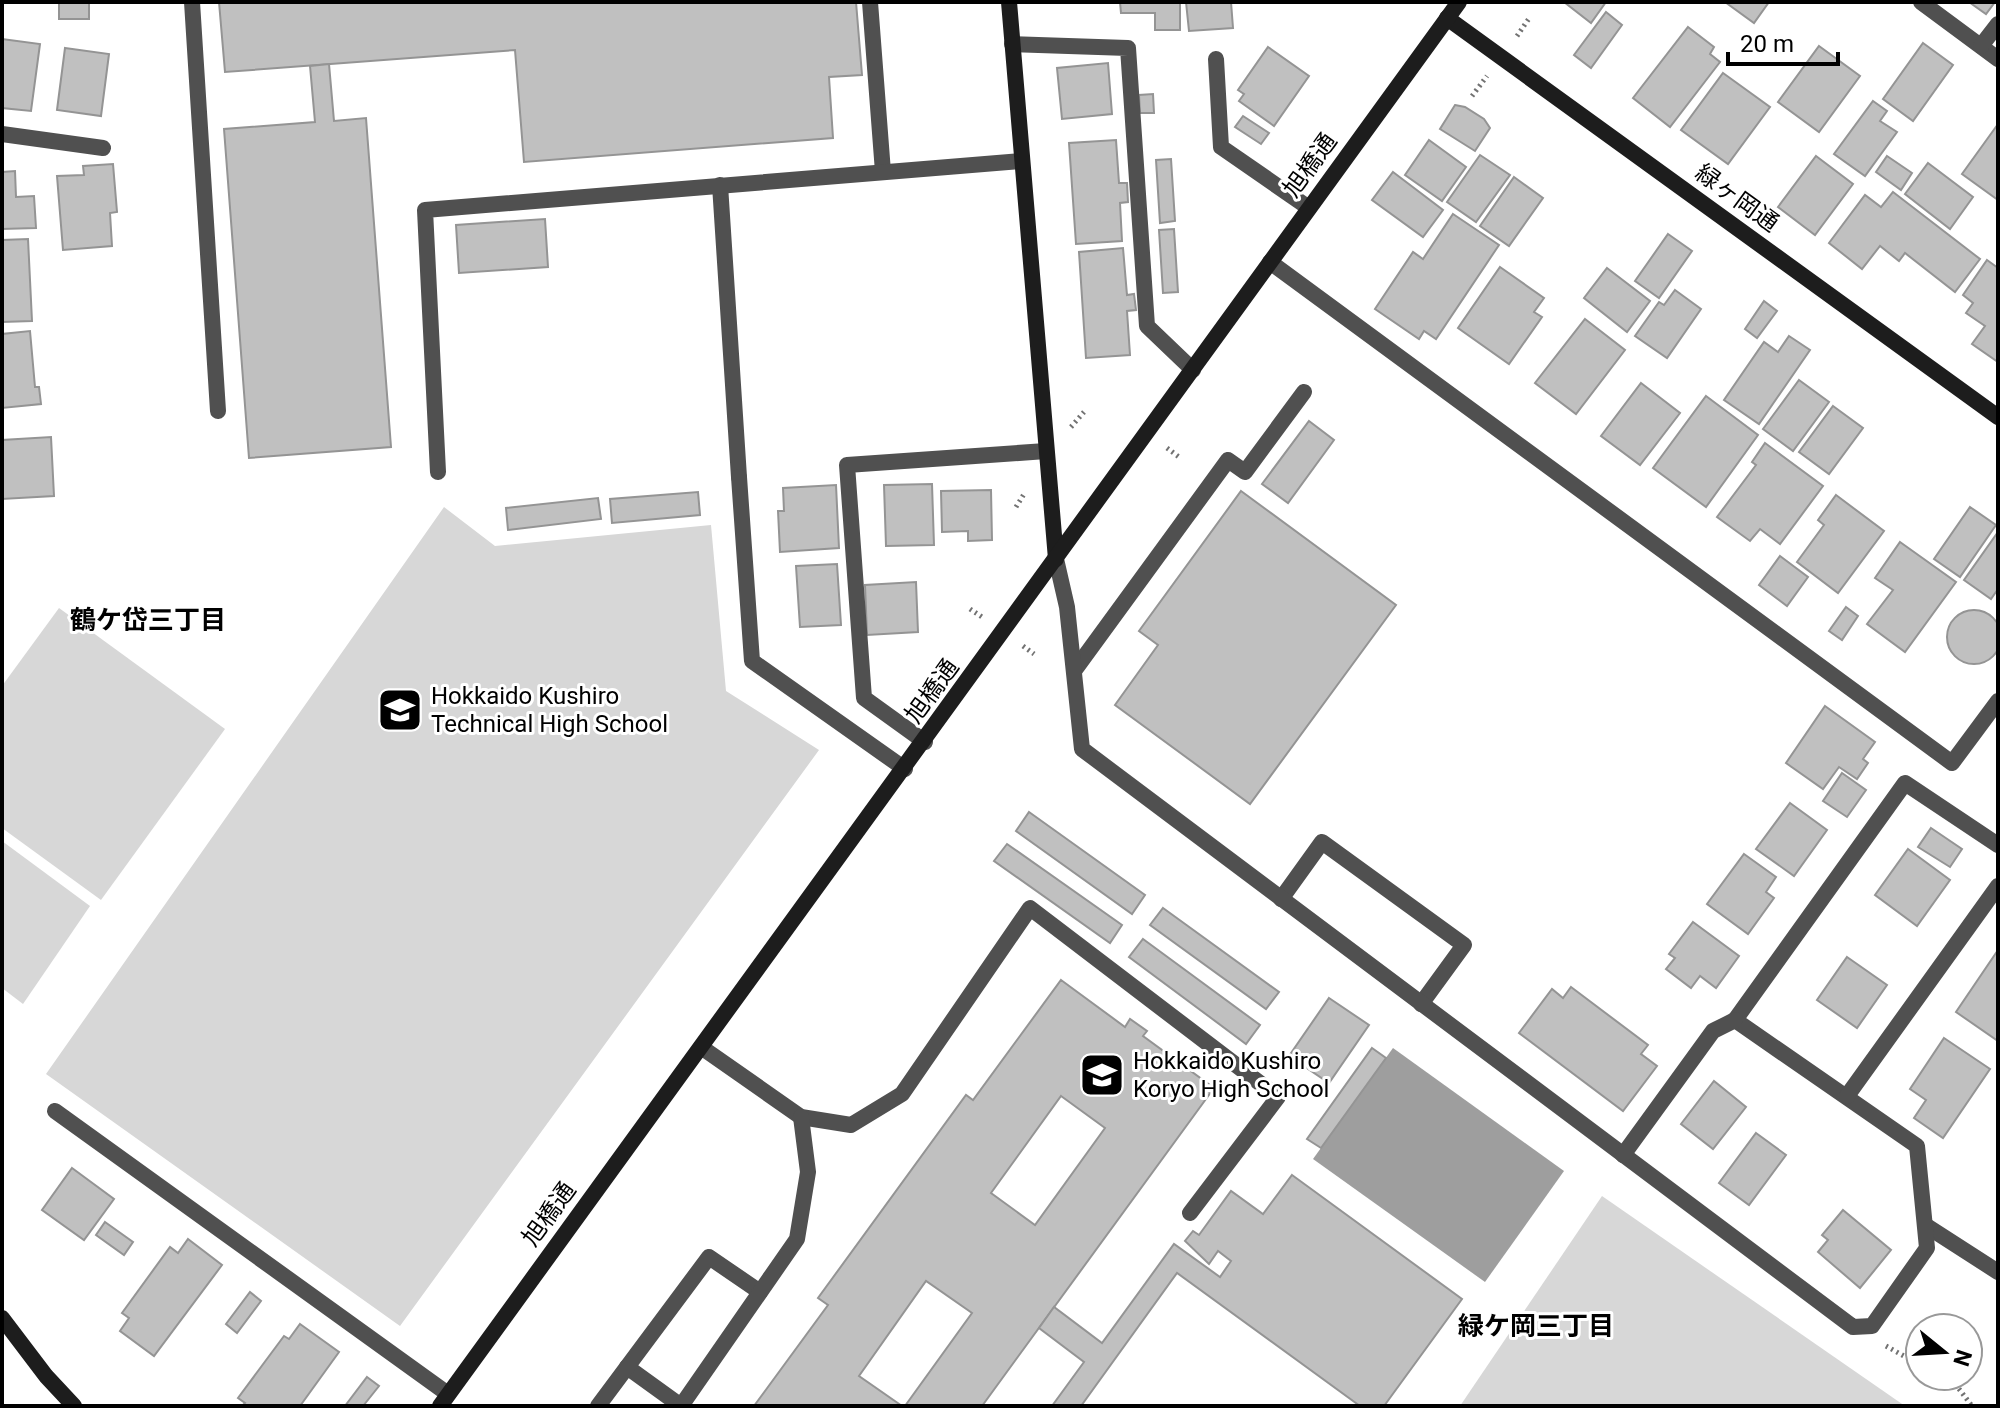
<svg xmlns="http://www.w3.org/2000/svg" width="2000" height="1408" viewBox="0 0 2000 1408" font-family="Roboto,'Noto Sans JP',sans-serif">
<style>
.green{fill:#d7d7d7}
.water{fill:#9e9e9e}
.building{fill:#c0c0c0;stroke:#949494;stroke-width:2;fill-rule:evenodd}
.lines{fill:none;stroke-linecap:round;stroke-linejoin:round}
.path{stroke:#727272;stroke-width:5;stroke-dasharray:2 4;stroke-linecap:butt}
.lane{stroke:#505050;stroke-width:16}
.street{stroke:#505050;stroke-width:16}
.secondary{stroke:#1d1d1d;stroke-width:16}
.labels{text-anchor:middle;stroke-width:6;stroke-linejoin:round;paint-order:stroke}
.street-label{font-size:24px;fill:#000;stroke:#fff}
.poi-label{font-size:24px;fill:#000;stroke:#fff;text-anchor:start}
.neighbourhood-label{font-size:26px;font-weight:bold;fill:#000;stroke:#fff}
</style>
<rect width="100%" height="100%" fill="#fff"/>
<g class="green">
<polygon points="444,507 495,546 711,525 726,691 819,750 400,1326 46,1074"/>
<polygon points="59,608 225,729 101,900 2,828 2,686"/>
<polygon points="2,841 90,906 23,1004 2,988"/>
<polygon points="1602,1196 1905,1406 1460,1406"/>
</g>
<polygon class="water" points="1393,1048 1564,1171 1485,1282 1313,1159"/>
<g class="building">
<rect x="59" y="2" width="30" height="17"/>
<polygon points="219,2 856,2 862,75 829,77 833,138 524,162 515,50 225,72"/>
<polygon points="1120,2 1180,2 1180,30 1155,30 1155,13 1121,13"/>
<polygon points="1186,2 1231,2 1233,28 1189,31"/>
<polygon points="1564,2 1606,2 1591,23"/>
<polygon points="1725,2 1769,2 1754,23"/>
<polygon points="1969,2 1995,2 1986,14"/>
<polygon points="1606,12 1622,25 1591,68 1574,55"/>
<polygon points="1688,27 1714,47 1710,54 1720,62 1670,127 1633,98"/>
<polygon points="2,39 40,44 31,111 2,108"/>
<polygon points="1923,43 1953,65 1913,121 1883,99"/>
<polygon points="1819,46 1860,76 1819,132 1778,102"/>
<polygon points="1268,47 1309,76 1274,126 1239,101 1244,94 1238,90"/>
<polygon points="65,48 109,54 101,116 57,110"/>
<polygon points="1108,63 1112,114 1062,119 1057,68"/>
<polygon points="329,64 334,121 366,118 391,447 249,458 224,129 315,122 310,66"/>
<polygon points="1723,73 1770,107 1728,164 1681,130"/>
<polygon points="1153,94 1154,113 1140,113 1139,95"/>
<polygon points="1873,101 1887,111 1880,121 1897,132 1865,176 1834,154"/>
<polygon points="1455,105 1465,107 1484,119 1490,128 1475,151 1440,129"/>
<polygon points="1243,116 1269,133 1261,144 1235,127"/>
<polygon points="1998,124 1998,200 1962,174"/>
<polygon points="1116,140 1119,183 1127,183 1128,202 1120,203 1122,241 1076,244 1069,143"/>
<polygon points="1429,140 1466,167 1442,201 1405,175"/>
<polygon points="1480,155 1510,175 1476,222 1447,202"/>
<polygon points="1816,156 1853,184 1815,235 1778,207"/>
<polygon points="1887,156 1912,173 1901,190 1876,172"/>
<polygon points="1171,159 1175,221 1160,223 1156,160"/>
<polygon points="1928,163 1973,197 1950,229 1905,194"/>
<polygon points="113,164 117,212 110,213 112,246 63,250 57,176 84,175 83,166"/>
<polygon points="15,171 16,197 34,196 36,228 2,229 2,172"/>
<polygon points="1393,172 1443,210 1423,237 1372,200"/>
<polygon points="1514,177 1543,198 1509,246 1480,226"/>
<polygon points="1893,192 1980,259 1955,292 1905,253 1899,261 1880,246 1862,269 1829,243 1865,195 1881,207"/>
<polygon points="1453,214 1499,245 1436,339 1424,331 1419,339 1375,309 1413,252 1423,259"/>
<polygon points="545,219 548,267 459,273 456,225"/>
<polygon points="1174,229 1178,292 1163,293 1159,230"/>
<polygon points="1668,234 1692,251 1659,298 1635,281"/>
<polygon points="28,239 32,321 2,322 2,240"/>
<polygon points="1123,248 1127,295 1134,294 1136,310 1127,311 1130,355 1086,358 1079,252"/>
<polygon points="1987,260 1998,268 1998,362 1972,344 1985,326 1966,313 1973,303 1963,295"/>
<polygon points="1500,267 1544,298 1534,312 1542,317 1509,364 1458,328"/>
<polygon points="1607,268 1650,301 1627,332 1584,298"/>
<polygon points="1675,290 1701,309 1667,358 1635,336 1659,302 1664,305"/>
<polygon points="1764,301 1777,311 1757,338 1745,329"/>
<polygon points="1585,319 1625,350 1576,414 1535,383"/>
<polygon points="30,331 35,387 39,387 41,404 2,408 2,334"/>
<polygon points="1789,336 1810,350 1759,424 1724,400 1764,342 1778,352"/>
<polygon points="1799,380 1829,402 1793,451 1763,429"/>
<polygon points="1641,383 1680,413 1640,465 1601,436"/>
<polygon points="1706,396 1758,435 1706,507 1653,468"/>
<polygon points="1833,406 1863,428 1829,474 1799,452"/>
<polygon points="1309,421 1334,440 1288,503 1262,484"/>
<polygon points="51,437 54,496 2,499 2,440"/>
<polygon points="1765,443 1823,486 1780,544 1760,529 1750,541 1717,517 1756,465 1752,462"/>
<polygon points="932,484 934,545 886,546 884,485"/>
<polygon points="836,485 839,548 780,552 778,511 784,511 783,488"/>
<polygon points="991,490 992,540 968,541 968,531 942,532 941,491"/>
<polygon points="1241,491 1396,605 1250,804 1115,705 1158,645 1139,631"/>
<polygon points="698,492 700,515 612,523 610,499"/>
<polygon points="1836,495 1884,531 1838,593 1797,562 1824,525 1818,520"/>
<polygon points="598,498 601,519 508,530 506,508"/>
<polygon points="1970,507 1996,525 1960,577 1934,559"/>
<polygon points="1998,532 1998,589 1991,599 1964,580"/>
<polygon points="1900,542 1956,582 1905,652 1867,624 1893,590 1875,578"/>
<polygon points="1780,556 1808,577 1787,606 1759,585"/>
<polygon points="837,564 841,625 800,627 796,566"/>
<polygon points="916,582 918,632 867,635 865,585"/>
<polygon points="1846,607 1858,616 1842,640 1829,631"/>
<circle cx="1974" cy="637" r="27"/>
<polygon points="1825,706 1875,742 1863,759 1868,763 1857,779 1839,767 1823,789 1786,763"/>
<polygon points="1842,773 1866,790 1847,817 1823,801"/>
<polygon points="1790,803 1827,830 1794,876 1756,849"/>
<polygon points="1029,812 1145,895 1132,914 1016,831"/>
<polygon points="1931,828 1962,849 1950,867 1918,847"/>
<polygon points="1007,844 1122,925 1110,943 994,861"/>
<polygon points="1908,849 1950,880 1917,926 1875,895"/>
<polygon points="1744,854 1776,877 1766,892 1774,898 1748,934 1707,904"/>
<polygon points="1163,908 1279,992 1266,1009 1150,925"/>
<polygon points="1693,922 1739,956 1716,988 1700,976 1691,988 1666,969 1675,958 1669,954"/>
<polygon points="1143,939 1260,1025 1246,1044 1129,957"/>
<polygon points="1998,950 1998,1041 1956,1012"/>
<polygon points="1847,957 1887,985 1857,1028 1817,1000"/>
<path d="M1061,980L1125,1027L1130,1019L1147,1031L1143,1036L1214,1088L982,1406H905L972,1313L926,1281L859,1376L902,1406H754L828,1305L818,1298L966,1095L973,1100ZM1061,1096L1105,1128L1035,1225L991,1193Z"/>
<polygon points="1571,987 1648,1045 1641,1054 1657,1066 1623,1111 1519,1033 1552,989 1563,998"/>
<polygon points="1329,998 1369,1025 1329,1083 1289,1056"/>
<polygon points="1944,1038 1990,1069 1943,1138 1914,1118 1926,1100 1910,1089"/>
<polygon points="1372,1048 1386,1058 1321,1148 1307,1139"/>
<polygon points="1714,1081 1746,1107 1713,1149 1681,1124"/>
<polygon points="1756,1133 1786,1155 1749,1205 1719,1183"/>
<polygon points="72,1168 114,1199 84,1240 42,1210"/>
<polygon points="1292,1175 1462,1299 1384,1406 1360,1406 1177,1273 1081,1406 1052,1406 1084,1362 1039,1328 1054,1307 1102,1343 1174,1244 1220,1277 1231,1261 1218,1251 1209,1264 1185,1241 1193,1231 1199,1235 1231,1191 1263,1214"/>
<polygon points="1843,1210 1891,1250 1860,1288 1818,1252 1828,1240 1822,1235"/>
<polygon points="105,1222 133,1242 124,1255 96,1235"/>
<polygon points="188,1239 222,1265 154,1356 120,1331 129,1318 122,1313 170,1247 178,1253"/>
<polygon points="250,1292 261,1301 237,1333 226,1324"/>
<polygon points="300,1324 339,1352 300,1406 242,1406 245,1403 238,1398 284,1336 289,1339"/>
<polygon points="367,1377 379,1386 363,1406 345,1406"/>
</g>
<g class="lines">
<g class="path">
<polyline points="1517,36 1530,17"/>
<polyline points="1472,96 1487,76"/>
<polyline points="1071,427 1084,412"/>
<polyline points="1167,448 1179,457"/>
<polyline points="1016,507 1024,494"/>
<polyline points="970,609 982,617"/>
<polyline points="1023,646 1034,654"/>
<polyline points="1886,1346 1920,1365"/>
<polyline points="1939,1376 1956,1385 1972,1406"/>
</g>
<g class="lane">
<polyline points="192,2 218,411"/>
<polyline points="870,2 883,172"/>
<polyline points="1012,44 1128,48 1147,326 1193,370"/>
<polyline points="1216,59 1221,147 1309,208"/>
<polyline points="720,185 739,477"/>
<polyline points="438,472 425,210 1022,161"/>
<polyline points="1074,671 1228,460 1245,472 1304,392"/>
<polyline points="925,742 864,698 847,465 1046,451"/>
<polyline points="1281,899 1322,842 1464,945 1421,1004"/>
<polyline points="701,1047 801,1117 851,1125 902,1094 1030,908 1278,1097 1190,1213"/>
<polyline points="55,1111 448,1394"/>
<polyline points="1925,1225 1998,1272"/>
<polyline points="627,1367 681,1406"/>
<polyline points="598,1406 709,1257 760,1292"/>
<polyline points="681,1406 797,1239 808,1172 801,1117"/>
</g>
<g class="street">
<polyline points="1921,2 1998,59"/>
<polyline points="1981,46 1998,24"/>
<polyline points="2,134 103,148"/>
<polyline points="1270,262 1952,763 1998,701"/>
<polyline points="739,477 752,661 905,769"/>
<polyline points="1056,559 1067,607 1082,749 1853,1327 1872,1326 1927,1248 1917,1146 1735,1020 1905,783 1998,845"/>
<polyline points="1847,1096 1998,886"/>
<polyline points="1623,1155 1713,1031 1735,1020"/>
</g>
<g class="secondary">
<polyline points="1009,2 1056,559"/>
<polyline points="1447,18 1998,417"/>
<polyline points="2,1318 46,1376 74,1406"/>
<polyline points="440,1406 1459,2"/>
</g>
</g>
<defs>
<g id="school-square" transform="scale(2.3)"><rect x="-9" y="-9" width="18" height="18" rx="4" fill="#000" stroke="#fff"/><path d="M0-5L7-2L0 1L-7-2ZM-4 1L0 2.5L4 1V4Q0 6-4 4Z" fill="#fff"/></g>
</defs>
<g fill-rule="evenodd">
<use href="#school-square" x="400" y="710"/>
<use href="#school-square" x="1102" y="1075"/>
</g>
<g class="labels">
<g class="street-label">
<text transform="translate(1310 165) rotate(-54)" y="8">旭橋通</text>
<text transform="translate(1737 198) rotate(36)" y="8">緑ヶ岡通</text>
<text transform="translate(932 691) rotate(-54)" y="8">旭橋通</text>
<text transform="translate(549 1214) rotate(-54)" y="8">旭橋通</text>
</g>
<g class="poi-label">
<text x="431" y="704">Hokkaido Kushiro<tspan x="431" dy="28">Technical High School</tspan></text>
<text x="1133" y="1069">Hokkaido Kushiro<tspan x="1133" dy="28">Koryo High School</tspan></text>
</g>
<g class="neighbourhood-label">
<text x="148" y="629">鶴ケ岱三丁目</text>
<text x="1536" y="1335">緑ケ岡三丁目</text>
</g>
</g>
<rect width="2000" height="1408" fill="none" stroke="#000000" stroke-width="8"/>
<g transform="translate(1944 1352) rotate(108)"><circle r="38" fill="#ffffff" stroke="#999999" stroke-width="2"/>
<path d="M0-6L14 30L0 20L-14 30Z" fill="#000000"/>
<text y="-12" font-size="22" font-weight="bold" text-anchor="middle" fill="#000000">N</text>
</g>
<path d="M1728 52v12h110v-12" fill="none" stroke="#000000" stroke-width="4"/>
<text x="1740" y="52" font-size="24" fill="#000000" stroke="#ffffff" stroke-width="6" paint-order="stroke">20 m</text>
</svg>
